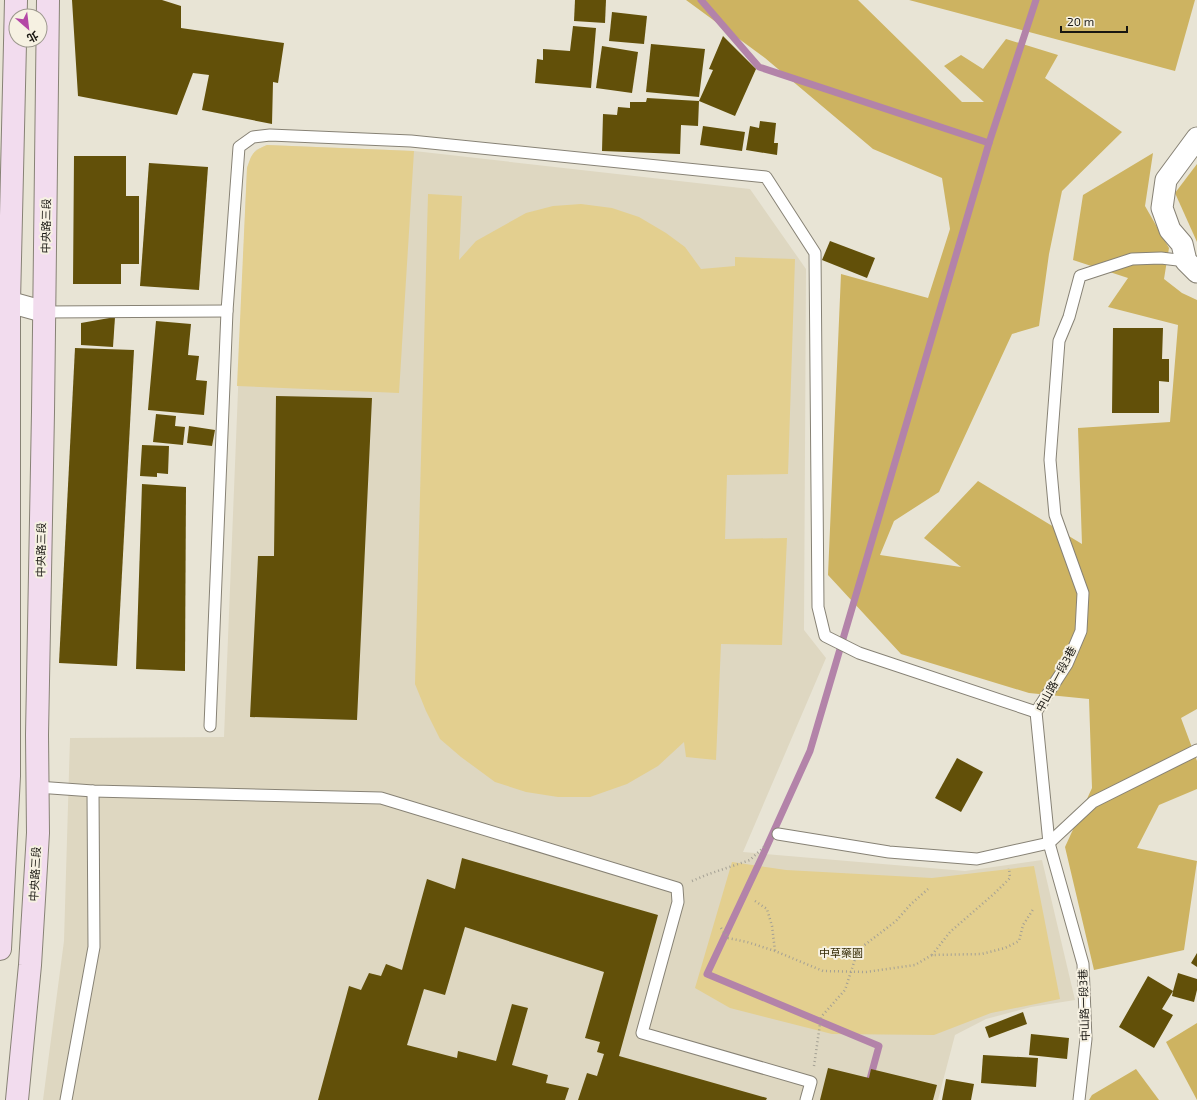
<svg xmlns="http://www.w3.org/2000/svg" width="1197" height="1100" viewBox="0 0 1197 1100" font-family="'Exo 2','Noto Sans TC',sans-serif">
<style>
.built{fill:#ded7c1}
.green{fill:#e3cf8f}
.forest{fill:#cdb361}
.lines{fill:none;stroke-linecap:round;stroke-linejoin:round}
.stream{stroke:#b383a9;stroke-width:7}
.building{fill:#625009}
.lane-casing{stroke:#878275;stroke-width:13}
.street-casing{stroke:#878275;stroke-width:23}
.secondary-casing{stroke:#878275;stroke-width:24}
.path{stroke:#a4a094;stroke-width:2.5;stroke-dasharray:1 3;stroke-linecap:butt}
.lane{stroke:#fff;stroke-width:11}
.street{stroke:#fff;stroke-width:21}
.secondary{stroke:#f2dcee;stroke-width:22}
.labels{text-anchor:middle;stroke-width:4;stroke-linejoin:round;paint-order:stroke}
.street-label{font-size:11px;fill:#181611;stroke:#f6f1e2}
.park-label{font-size:11px;fill:#352b05;stroke:#f6f1e2}
</style>
<rect width="100%" height="100%" fill="#e8e4d5"/>
<polygon class="built" points="267,145 414,151 750,189 806,269 804,630 826,658 743,852 965,871 1042,860 1075,1000 1031,1007 986,1019 955,1035 938,1100 43,1100 64,941 70,738 224,737 247,168 251,157 256,150"/>
<g class="green">
<path d="M267,145L414,151L399,393L237,386L247,168C252,153 253,151 267,145Z"/>
<polygon points="428,194 462,196 459,260 476,241 526,213 553,206 581,204 612,208 639,217 666,233 685,247 701,269 735,266 735,257 795,259 788,474 727,475 725,539 787,538 782,645 721,644 716,760 686,757 684,742 658,766 627,784 590,797 558,797 526,792 495,782 461,757 440,739 426,711 415,684"/>
<polygon points="732,862 786,870 932,878 1034,866 1060,999 991,1013 934,1035 832,1034 730,1008 695,988"/>
</g>
<g class="forest">
<polygon points="686,0 858,0 962,102 984,102 944,66 961,55 983,69 1006,39 1058,55 1045,78 1122,132 1062,191 1049,254 1039,326 1012,334 939,492 894,521 880,555 961,567 924,538 978,481 1082,544 1078,428 1170,422 1178,325 1108,307 1128,278 1073,260 1083,195 1153,153 1145,206 1169,248 1164,279 1182,293 1197,300 1197,709 1181,718 1197,761 1197,789 1159,805 1137,848 1197,861 1184,950 1094,970 1065,847 1092,788 1089,699 1029,693 901,654 828,575 841,274 928,298 950,229 942,178 873,149 765,58"/>
<polygon points="909,0 1195,0 1175,71"/>
<polygon points="1197,164 1197,242 1175,193"/>
<polygon points="1197,1023 1197,1100 1166,1042"/>
<polygon points="1136,1069 1159,1100 1089,1100 1092,1095"/>
</g>
<g class="lines">
<g class="stream">
<polyline points="701,0 759,67 989,143"/>
<polyline points="870,1079 879,1046 707,974 762,857 810,751 989,143 1036,0"/>
</g>
</g>
<g class="building">
<polygon points="72,0 162,0 181,6 181,28 284,43 278,83 273,82 272,124 202,110 209,75 193,73 177,115 78,96"/>
<polygon points="575,0 606,0 605,23 574,21"/>
<polygon points="612,12 647,16 644,44 609,41"/>
<polygon points="573,26 596,28 591,88 535,83 537,59 543,60 543,49 570,51"/>
<polygon points="723,36 756,69 735,116 699,101 713,70 709,69"/>
<polygon points="651,44 705,49 699,97 646,92"/>
<polygon points="602,46 638,52 632,93 596,88"/>
<polygon points="647,98 699,101 698,126 681,125 680,154 602,151 603,114 617,115 618,107 630,108 630,102 646,102"/>
<polygon points="760,121 776,123 774,143 778,143 777,155 746,150 750,126 759,128"/>
<polygon points="703,126 745,132 742,151 700,145"/>
<polygon points="74,156 126,156 126,196 139,196 139,264 121,264 121,284 73,284"/>
<polygon points="149,163 208,167 199,290 140,286"/>
<polygon points="830,241 875,258 867,278 822,260"/>
<polygon points="115,317 113,347 81,345 81,323"/>
<polygon points="156,321 191,324 188,355 199,356 196,380 207,381 204,415 148,410"/>
<polygon points="1113,328 1163,328 1162,359 1169,359 1169,382 1159,381 1159,413 1112,413"/>
<polygon points="75,348 134,350 117,666 59,663"/>
<polygon points="276,396 372,398 357,720 250,717 258,556 274,556"/>
<polygon points="156,414 176,416 175,426 185,427 183,445 153,442"/>
<polygon points="189,426 215,430 212,446 187,443"/>
<polygon points="142,445 169,446 168,474 157,473 157,477 140,476"/>
<polygon points="142,484 186,487 185,671 136,669"/>
<polygon points="957,758 983,772 961,812 935,798"/>
<polygon points="462,858 658,915 619,1056 767,1098 766,1100 578,1100 587,1073 597,1076 604,1054 597,1052 600,1042 585,1038 604,972 465,927 445,995 424,989 407,1045 457,1058 458,1051 496,1061 512,1004 528,1008 512,1065 548,1075 546,1083 569,1088 565,1100 318,1100 349,986 361,990 369,973 381,976 386,964 402,970 427,879 455,889"/>
<polygon points="1197,953 1197,967 1191,963"/>
<polygon points="1178,973 1197,979 1197,990 1194,1002 1172,996 1173,991 1162,1009 1173,1015 1154,1048 1119,1027 1148,976 1173,991"/>
<polygon points="1023,1012 1027,1024 989,1038 985,1027"/>
<polygon points="1031,1034 1069,1038 1067,1059 1029,1055"/>
<polygon points="983,1055 1038,1058 1036,1087 981,1083"/>
<polygon points="828,1068 869,1078 871,1069 937,1085 933,1100 820,1100"/>
<polygon points="946,1079 974,1084 971,1100 942,1100"/>
</g>
<g class="lines">
<g class="lane-casing">
<g id="lane">
<polyline points="45,312 227,311"/>
<polyline points="210,726 227,311 239,147 253,137 270,135 411,141 766,177 815,253 818,607 825,636 859,653 1036,712"/>
<polyline points="37,787 93,791 381,798 677,888 678,902 642,1033 811,1082 806,1100"/>
<polyline points="778,834 889,852 977,859 1049,843 1093,802 1197,750"/>
<polyline points="66,1100 94,947 93,791"/>
<polyline points="1079,1100 1086,1039 1083,964 1049,843 1036,712 1067,664 1081,631 1083,593 1055,515 1050,460 1059,341 1069,317 1080,276 1132,259 1161,258 1186,261"/>
</g>
</g>
<g class="street-casing">
<g id="street">
<polyline points="1197,138 1166,180 1162,208 1170,230 1182,244 1186,261 1197,272"/>
<polyline points="0,301 9,302 45,312"/>
</g>
</g>
<g class="secondary-casing">
<g id="secondary">
<polyline points="0,949 9,776 9,302 16,0"/>
<polyline points="17,1100 30,965 38,833 37,735 43,412 48,0"/>
</g>
</g>
<g class="path">
<polyline points="692,881 706,875 750,860 766,845"/>
<polyline points="755,901 767,909 772,926 775,951"/>
<polyline points="721,928 728,938 747,942 775,951 823,971 866,972 915,965 932,955 982,954 1005,948 1019,941 1023,925 1034,908"/>
<polyline points="932,955 950,932 996,892 1010,878 1009,868"/>
<polyline points="814,1066 821,1017 845,990 858,950 896,921 911,904 928,889"/>
</g>
<use href="#lane" class="lane"/>
<use href="#street" class="street"/>
<use href="#secondary" class="secondary"/>
</g>
<g class="labels">
<g class="street-label">
<text transform="translate(46 226) rotate(-89)" y="4">中央路三段</text>
<text transform="translate(41 550) rotate(-89)" y="4">中央路三段</text>
<text transform="translate(1056 679) rotate(-62)" y="4">中山路一段3巷</text>
<text transform="translate(35 874) rotate(-87)" y="4">中央路三段</text>
<text transform="translate(1084 1005) rotate(-92)" y="4">中山路一段3巷</text>
</g>
<g class="park-label">
<text x="841" y="957">中草藥園</text>
</g>
</g>
<g transform="translate(28 28) rotate(152)"><circle r="19" fill="#f6f1e2" stroke="#9d998e"/>
<path d="M0-3L7 15L0 10L-7 15Z" fill="#b447a6"/>
<text y="-6" font-size="11" font-weight="bold" text-anchor="middle" fill="#181611">北</text>
</g>
<path d="M1061 26v6h66v-6" fill="none" stroke="#181611" stroke-width="2"/>
<text x="1067" y="26" font-size="12" fill="#181611" stroke="#f6f1e2" stroke-width="3" paint-order="stroke">20 m</text>
</svg>
